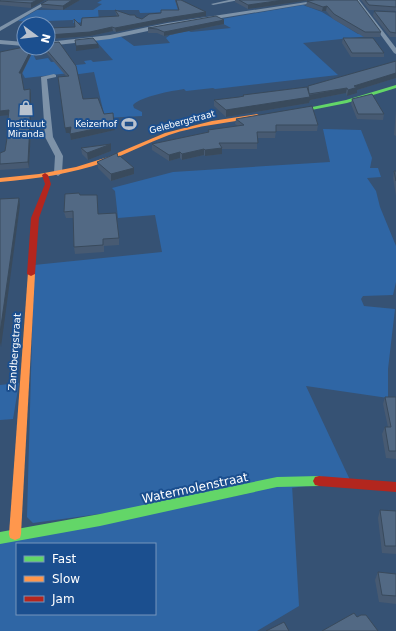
<svg xmlns="http://www.w3.org/2000/svg" width="396" height="631" viewBox="0 0 396 631" font-family="'DejaVu Sans',sans-serif">
<style>
.green{fill:#2f66a5;fill-rule:evenodd}
.lines{fill:none;stroke-linecap:round;stroke-linejoin:round}
.street{fill:#7d92a8;fill-rule:evenodd}
.fast{fill:#63d668;fill-rule:evenodd}
.slow{fill:#ff974d;fill-rule:evenodd}
.jam{fill:#b3261e;fill-rule:evenodd}
.wall{fill:#475a72}
.shaded-wall{fill:#394a5c}
.building{fill:#526984;stroke:#394a5c}
.labels{text-anchor:middle;stroke-width:4;stroke-linejoin:round;paint-order:stroke}
.far-street-label{font-size:9px;fill:#fff;stroke:#1b4f8f}
.far-poi-label{font-size:9px;fill:#fff;stroke:#1b4f8f}
.street-label{font-size:10px;fill:#fff;stroke:#1b4f8f}
.near-street-label{font-size:12px;fill:#fff;stroke:#1b4f8f}
</style>
<rect width="100%" height="100%" fill="#365274"/>
<g class="green">
<polygon points="102,0 175,0 179,12 140,13 139,10 98,10 99,21 73,23 73,20 47,21 43,23 18,21 37,10 93,10 102,4 97,3"/>
<path d="M303,5L322,12L358,34L378,32L380,35L303,43L338,75L215,89L213,88L186,91L184,89C171,91 142,96 133,105L134,108L142,112V116L105,118L94,72L72,75L70,73L25,78L10,50L30,48L36,60L48,58L51,62L62,61L66,66L86,64L84,61L91,60L93,62L113,60L95,40L120,36L134,46L170,43L166,38L170,35L175,34L174,31L186,30L191,32L231,28L216,20Z"/>
<polygon points="323,129 361,130 372,158 370,168 378,168 381,177 367,178 376,191 380,207 396,246 396,282 393,295 363,296 361,299 364,306 395,309 388,369 388,398 306,386 350,480 33,523 27,517 34,265 162,252 155,215 118,218 115,191 112,188 173,172 330,162"/>
<polygon points="19,383 13,419 0,420 0,385"/>
<path d="M292,485L299,606L257,631H0V542ZM17,544H155V614H17Z"/>
</g>
<g class="lines">
<g class="street">
<polygon points="48,0 53,0 0,31 0,27"/>
<polygon points="229,0 239,0 213,5 211,4"/>
<polygon points="320,0 331,0 167,27 110,39 48,46 48,42 110,35 167,23"/>
<polygon points="355,0 359,0 396,48 396,54 394,53"/>
<polygon points="0,40 24,42 24,46 0,44"/>
<polygon points="54,74 56,75 56,77 47,79 53,137 63,156 62,173 58,176 54,173 55,156 45,137 41,77"/>
</g>
<g class="fast">
<polygon points="396,85 396,88 347,103 291,114 288,112 346,100"/>
<polygon points="319,476 323,477 325,481 323,485 319,486 277,487 100,526 0,544 0,532 100,514 277,477"/>
</g>
<g class="slow">
<path d="M257,114L260,116L259,117C229,123 199,125 169,135C147,143 127,154 105,162C71,174 35,179 0,182V178L39,174L76,167L108,157L165,133L212,121Z"/>
<polygon points="28,272 31,272 35,274 21,534 20,538 15,540 10,538 9,534"/>
</g>
<g class="jam">
<polygon points="45,173 48,175 51,184 39,218 35,274 31,276 27,274 31,218 45,184 42,175"/>
<polygon points="319,476 396,482 396,492 319,486 315,485 313,481 315,477"/>
</g>
</g>
<g class="wall">
<polygon points="0,0 45,0 31,8 0,5"/>
<polygon points="48,0 80,0 63,10 42,8 41,4"/>
<polygon points="175,0 181,0 206,12 206,16 167,22 116,32 113,31 90,36 49,39 75,27 81,26 117,16 116,14 115,10 142,19 161,13 161,10 178,10"/>
<polygon points="235,0 310,0 248,9 235,2"/>
<polygon points="315,0 381,32 380,37 364,37 333,19 326,11 322,11 306,6 307,1"/>
<polygon points="361,0 396,0 396,11 369,10"/>
<polygon points="374,11 396,12 396,37 390,37 373,16"/>
<polygon points="224,24 164,36 157,33 148,33 148,28"/>
<polygon points="343,38 384,53 384,57 351,57 342,43"/>
<polygon points="59,42 83,99 104,114 115,130 71,140 70,133 66,133 66,76 42,48 48,48"/>
<polygon points="24,48 34,48 34,49 21,76 24,90 30,89 31,94 31,128 29,168 0,170 0,153 5,151 9,123 8,119 9,115 0,116 0,52"/>
<polygon points="396,61 396,78 357,90 357,93 347,96 346,93 310,100 309,103 226,117 214,106 214,100 239,97 243,96 243,95 307,87"/>
<polygon points="352,99 384,114 383,120 357,119 351,104"/>
<polygon points="396,110 396,136 394,135"/>
<polygon points="236,119 318,125 317,131 276,131 275,138 257,138 257,149 222,149 222,154 205,156 204,155 182,160 180,158 169,161 152,150 152,144 208,132 208,130 238,126 235,124"/>
<polygon points="111,144 111,151 88,160 82,154 81,148"/>
<polygon points="118,157 134,174 111,181 98,168 97,162"/>
<polygon points="394,171 396,171 396,196 393,178"/>
<polygon points="80,195 97,195 98,214 119,238 119,245 104,246 104,252 75,254 74,247 73,218 66,218 64,212"/>
<polygon points="385,397 396,397 396,459 386,458 382,434 385,427 388,427 383,404"/>
<polygon points="380,510 396,511 396,554 382,553 378,518"/>
<polygon points="378,572 396,574 396,604 379,602 375,580"/>
</g>
<g class="shaded-wall">
<polygon points="37,0 45,0 31,8 31,3"/>
<polygon points="72,0 80,0 63,10 63,6"/>
<polygon points="283,0 310,0 248,9 248,5"/>
<polygon points="327,6 326,11 322,11 323,7"/>
<polygon points="206,12 206,16 167,22 116,32 115,28 167,18"/>
<polygon points="224,20 224,24 164,36 164,32"/>
<polygon points="112,27 113,31 90,36 49,39 48,35"/>
<polygon points="98,44 99,48 76,51 76,46"/>
<polygon points="32,48 34,48 34,49 20,77 19,73"/>
<polygon points="396,73 396,78 357,90 357,93 347,96 348,90 354,86"/>
<polygon points="347,88 346,93 310,100 309,103 226,117 226,110"/>
<polygon points="30,89 31,94 31,128 29,168 28,162"/>
<polygon points="9,110 10,115 0,116 0,111"/>
<polygon points="114,125 115,130 71,140 70,134"/>
<polygon points="71,127 72,133 66,133 65,128"/>
<polygon points="111,144 111,151 88,160 87,153"/>
<polygon points="222,148 222,154 205,156 205,150"/>
<polygon points="204,149 204,155 182,160 182,154"/>
<polygon points="180,152 180,158 169,161 169,155"/>
<polygon points="134,168 134,174 111,181 111,174"/>
<polygon points="19,198 20,205 1,347 0,342 0,333"/>
</g>
<g class="building">
<polygon points="0,0 37,0 31,3 0,1"/>
<polygon points="48,0 72,0 63,6 41,4"/>
<polygon points="176,0 181,0 206,12 167,18 115,28 112,27 90,32 48,35 48,28 75,27 74,19 81,26 82,18 119,16 115,10 130,15 135,15 136,17 142,19 149,14 161,13 161,10 179,10"/>
<polygon points="239,0 283,0 248,5"/>
<polygon points="315,0 357,0 381,32 365,32 334,14 327,6 323,7 307,1"/>
<polygon points="365,0 396,0 396,7 369,5"/>
<polygon points="374,11 396,12 396,33 390,32"/>
<polygon points="216,16 224,20 164,32 157,29 148,28"/>
<polygon points="93,38 98,44 76,46 75,40"/>
<polygon points="343,38 373,38 384,53 352,53"/>
<polygon points="59,42 76,66 83,99 98,98 104,114 113,113 114,125 70,134 71,127 65,128 58,77 69,76 45,48 48,48 48,43"/>
<polygon points="24,47 24,48 32,48 19,73 21,73 24,90 30,89 30,123 28,162 0,164 0,153 5,151 10,119 8,119 9,110 0,111 0,52"/>
<polygon points="396,61 396,73 354,86 358,87 348,90 347,88 309,94 308,86"/>
<polygon points="307,87 310,97 226,110 214,100 239,97 244,96 243,95"/>
<polygon points="372,94 384,114 358,114 352,99"/>
<polygon points="312,106 318,125 276,125 276,132 257,132 258,143 219,143 222,148 205,150 204,149 182,154 180,152 169,155 152,144 209,132 208,130 244,125 236,119"/>
<polygon points="111,144 87,153 81,148"/>
<polygon points="117,153 118,157 120,156 134,168 111,174 97,162"/>
<polygon points="394,171 396,171 396,181"/>
<polygon points="79,193 80,195 97,195 98,214 116,213 119,238 103,239 103,245 74,247 73,211 64,212 65,194"/>
<polygon points="19,198 0,333 0,199"/>
<polygon points="385,397 396,397 396,451 389,451 385,427 391,427"/>
<polygon points="380,510 396,511 396,546 385,546"/>
<polygon points="378,572 396,574 396,596 382,595"/>
<polygon points="354,613 357,617 361,615 366,615 378,631 322,631"/>
<polygon points="284,622 289,631 266,631"/>
</g>
<defs>
<g id="shop-bare" transform="scale(1.2)"><path d="M-5-2.5h2.3a2.7 3.5 0 0 1 5.4 0H5L5.5 6h-11ZM-1.5-2.5h3a1.5 2.3 0 0 0-3 0Z" fill="#b9c2ce" stroke="#1b4f8f" stroke-width="2.5" paint-order="stroke"/></g>
<g id="stadium-bare" transform="scale(1.2)"><path d="M0-5a6.5 5 0 1 0 0 10a6.5 5 0 1 0 0-10ZM-3.5-1.8h7v3.6h-7Z" fill="#b9c2ce" stroke="#1b4f8f" stroke-width="2.5" paint-order="stroke"/></g>
</defs>
<g fill-rule="evenodd">
<use href="#shop-bare" x="26" y="108"/>
<use href="#stadium-bare" x="129" y="124"/>
</g>
<g class="labels">
<g class="far-street-label">
<text transform="translate(182 122) rotate(-15)" y="3">Gelebergstraat</text>
</g>
<g class="far-poi-label">
<text x="26" y="127">Instituut<tspan x="26" dy="10">Miranda</tspan></text>
<text x="117" y="127" text-anchor="end">Keizerhof</text>
</g>
<g class="street-label">
<text transform="translate(14 352) rotate(-86)" y="4">Zandbergstraat</text>
</g>
<g class="near-street-label">
<text transform="translate(195 488) rotate(-12)" y="4">Watermolenstraat</text>
</g>
</g>
<rect x="16" y="543" width="140" height="72" fill="#1b4f8f" stroke="#7695bc"/>
<rect x="24" y="556" width="20" height="6" fill="#63d668" stroke="#7695bc"/>
<text x="52" y="563" font-size="12" fill="#ffffff">Fast</text>
<rect x="24" y="576" width="20" height="6" fill="#ff974d" stroke="#7695bc"/>
<text x="52" y="583" font-size="12" fill="#ffffff">Slow</text>
<rect x="24" y="596" width="20" height="6" fill="#b3261e" stroke="#7695bc"/>
<text x="52" y="603" font-size="12" fill="#ffffff">Jam</text>
<g transform="translate(36 36) rotate(105)"><circle r="19" fill="#1b4f8f" stroke="#7695bc"/>
<path d="M0-3L7 15L0 10L-7 15Z" fill="#b9c2ce"/>
<text y="-6" font-size="11" font-weight="bold" text-anchor="middle" fill="#ffffff">N</text>
</g>
</svg>
